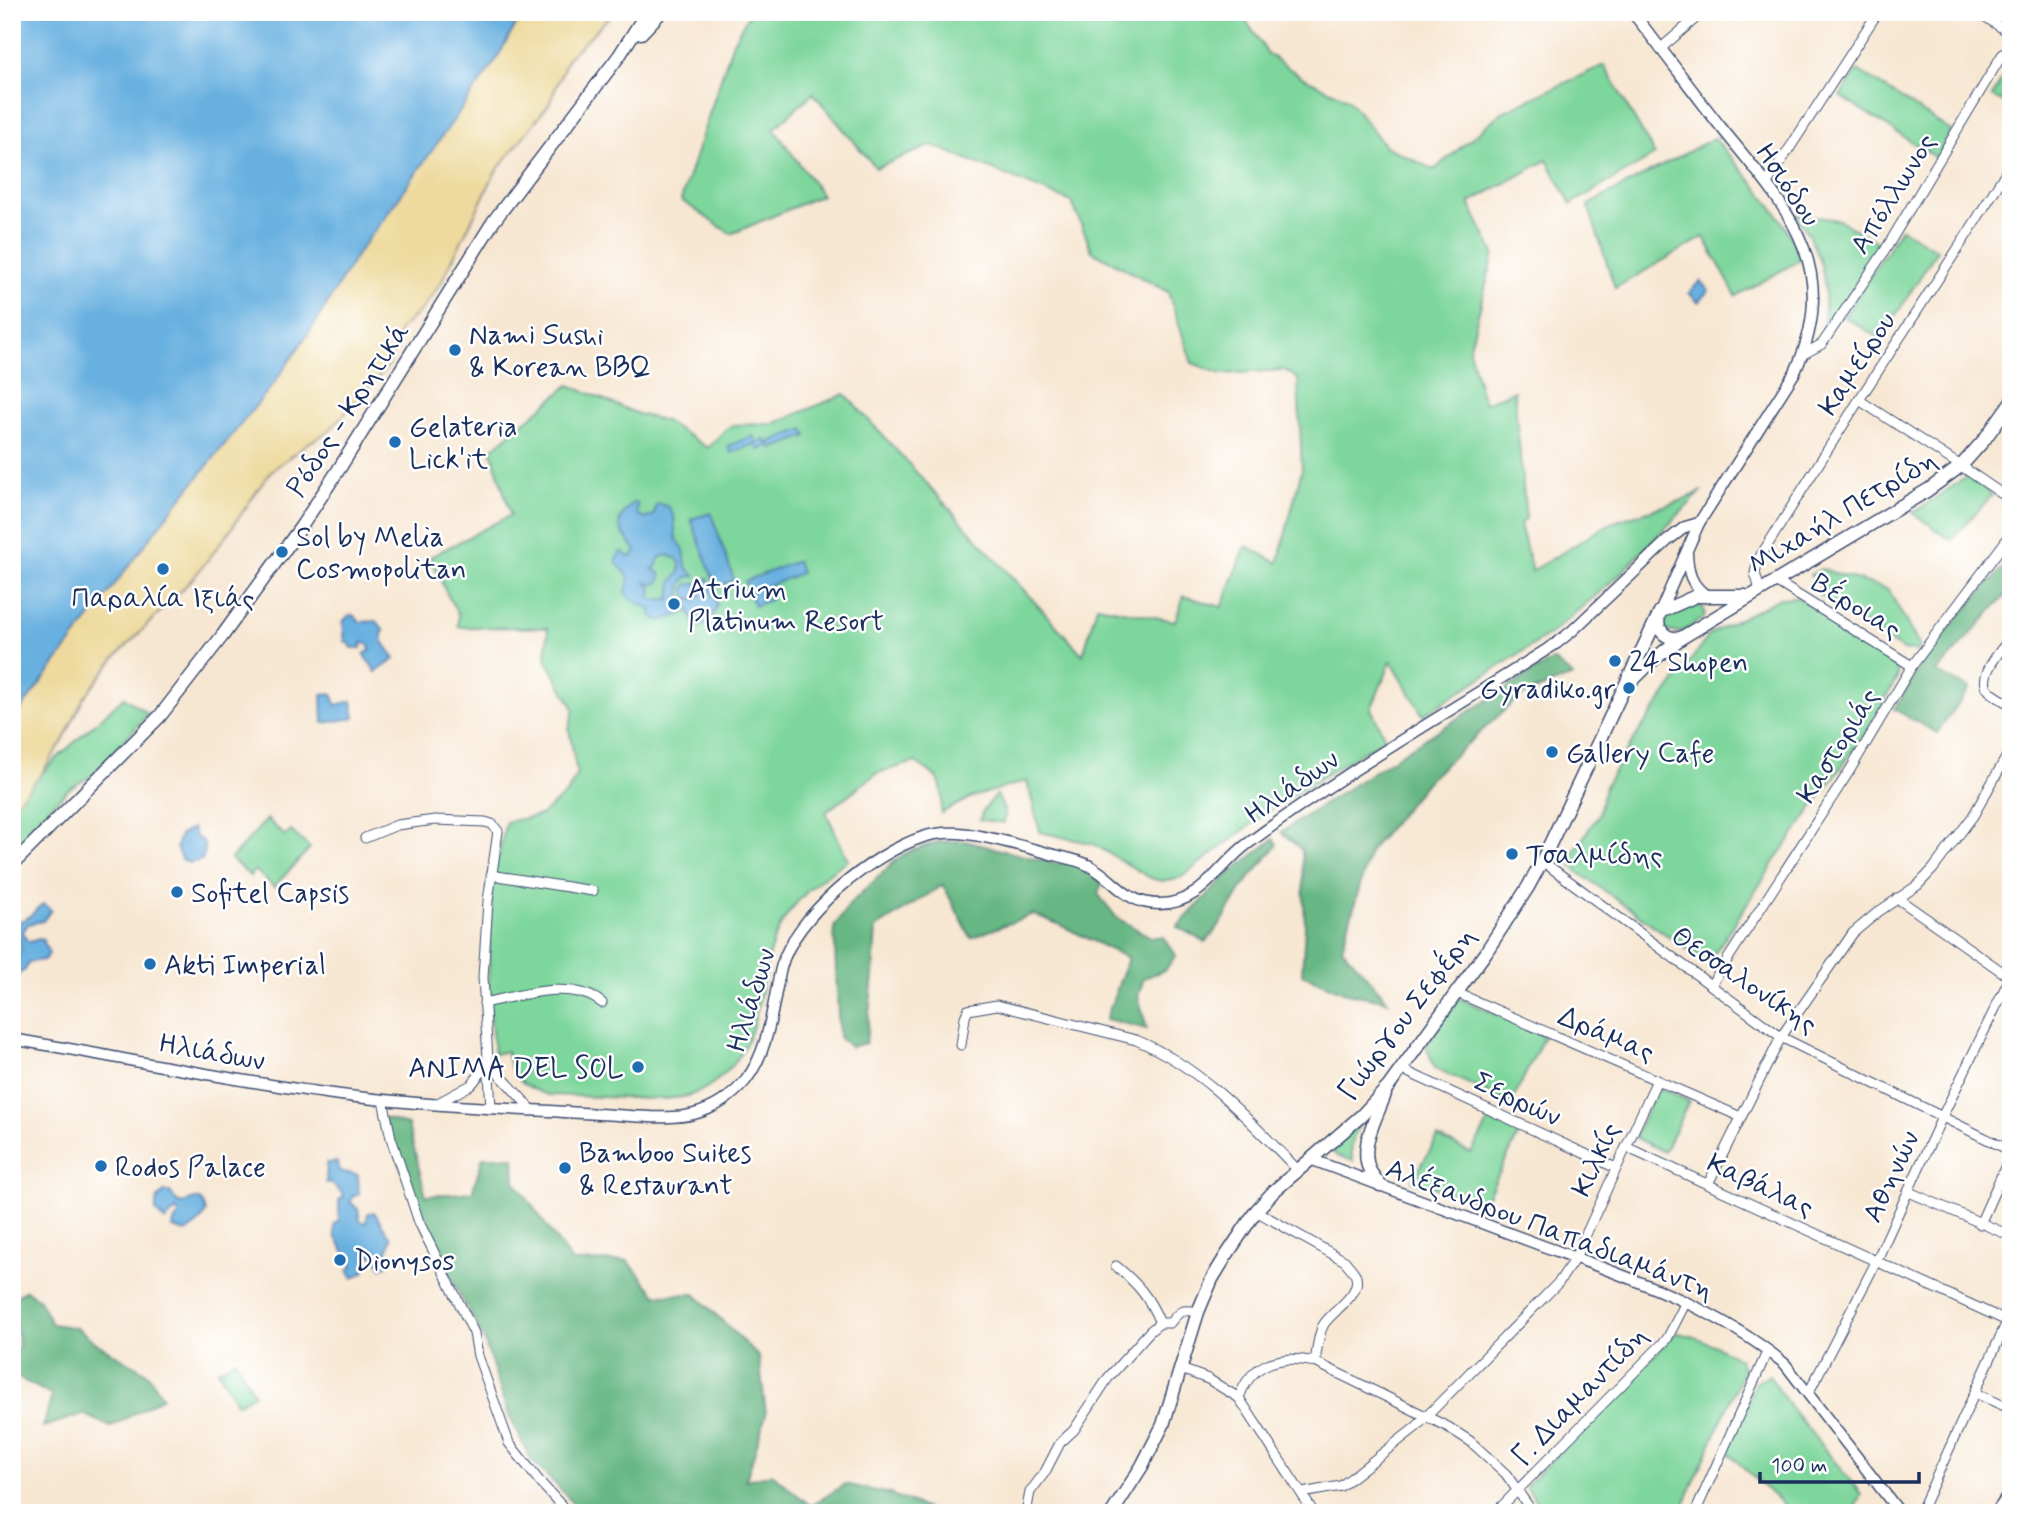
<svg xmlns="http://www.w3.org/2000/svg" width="2023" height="1525" viewBox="0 0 2023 1525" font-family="Mynerve,sans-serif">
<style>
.green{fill:#7dd69b;stroke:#4c827c;stroke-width:2}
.forest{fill:#66b783;stroke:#407370;stroke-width:2}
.sand{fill:#eeda9e;stroke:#84847e;stroke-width:2}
.water{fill:#68b0e0;stroke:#42709f;stroke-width:2;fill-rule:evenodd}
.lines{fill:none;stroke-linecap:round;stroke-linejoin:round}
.minor-casing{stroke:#3c4b6f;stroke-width:11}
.tertiary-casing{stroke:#3c4b6f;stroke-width:13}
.secondary-casing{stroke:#3c4b6f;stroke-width:15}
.minor{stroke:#fff;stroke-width:9}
.tertiary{stroke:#fff;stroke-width:10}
.secondary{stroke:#fff;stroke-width:12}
.poi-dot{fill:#1f6fb2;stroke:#fff;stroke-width:2.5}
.labels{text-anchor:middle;stroke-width:5;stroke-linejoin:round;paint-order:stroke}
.street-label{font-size:28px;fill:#1b2f5e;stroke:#fff}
.poi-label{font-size:28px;fill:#1b2f5e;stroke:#fff;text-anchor:start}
</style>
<rect width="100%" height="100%" fill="#fff"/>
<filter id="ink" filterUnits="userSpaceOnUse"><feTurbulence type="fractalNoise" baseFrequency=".0143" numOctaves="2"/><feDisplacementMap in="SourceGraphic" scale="14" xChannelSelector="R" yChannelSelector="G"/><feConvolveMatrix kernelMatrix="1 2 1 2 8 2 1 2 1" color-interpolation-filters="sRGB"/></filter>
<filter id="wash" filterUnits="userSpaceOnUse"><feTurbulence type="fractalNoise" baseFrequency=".00686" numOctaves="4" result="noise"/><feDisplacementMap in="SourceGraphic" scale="28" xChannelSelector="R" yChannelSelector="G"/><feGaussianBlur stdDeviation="1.57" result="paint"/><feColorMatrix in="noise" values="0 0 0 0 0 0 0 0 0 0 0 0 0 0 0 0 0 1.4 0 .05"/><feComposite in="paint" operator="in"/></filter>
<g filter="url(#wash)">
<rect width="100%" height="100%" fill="#f7e7d2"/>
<g class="green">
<path d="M750,12H1240L1268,54L1302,77L1348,99L1385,146L1434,170L1502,112L1604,65L1655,155L1571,204L1547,160L1469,203L1494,253L1469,350L1484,403L1514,391L1526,519L1520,524L1532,571L1611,523L1686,499L1702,491L1614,580L1550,634L1423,715L1391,661L1371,709L1385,738L1277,805L1183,876C1172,882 1161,883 1149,877L1093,844L1040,832L1027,781L972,797L941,813C944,781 942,779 915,762L877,773L826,812L848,860C822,877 795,898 780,927C754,975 768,1033 724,1074C714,1084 701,1092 688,1096C669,1100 648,1099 629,1098C602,1097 576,1096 549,1095C527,1089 508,1076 507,1051L494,1054L488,990L492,884L506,822L541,815L568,792L577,774L569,729L574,709L546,659L548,628L458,627V614L447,594L430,557L511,515L491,450L569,385L638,414L665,421L708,448L725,430L733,425L773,424L845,394L1083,655L1097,606L1175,621L1184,596L1222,607L1246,546L1278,563L1302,469L1298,379L1285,370L1221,374L1192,363L1168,292L1092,251L1072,202L932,145L876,168L813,93L774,129L822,195L731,234L681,200L733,42Z"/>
<polygon points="2011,64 2011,108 1992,96"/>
<polygon points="1858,70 1951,131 1937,158 1840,96"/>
<path d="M1714,138C1745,175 1786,213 1800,260L1736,296L1704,237L1615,288L1588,205Z"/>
<path d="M1796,214L1839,220L1880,244L1822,339C1829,284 1826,261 1796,214Z"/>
<polygon points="1901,228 1937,250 1881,339 1844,317"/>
<polygon points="1968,476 1992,495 1951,540 1913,513"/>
<polygon points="1821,569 1888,589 1920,647 1916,651 1903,650 1819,595 1823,589 1810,575"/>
<polygon points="1797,597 1887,660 1897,669 1898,676 1871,725 1782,851 1710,960 1705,962 1578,872 1568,861 1599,814 1605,786 1640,730 1710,634 1780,598"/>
<polygon points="1695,604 1703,607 1705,613 1704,618 1680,633 1666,631 1663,620 1670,613"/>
<polygon points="124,697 148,714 94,774 69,789 49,808 33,834 12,853 12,804 55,760"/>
<polygon points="996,795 998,796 1005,812 1004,823 980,820 983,811"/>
<polygon points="267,819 285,836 291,831 310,848 274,887 255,870 250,876 231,859"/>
<polygon points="1459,998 1544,1036 1511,1104 1435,1068 1426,1046"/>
<polygon points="1658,1087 1689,1101 1664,1152 1634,1137"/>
<polygon points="1492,1116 1521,1130 1484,1203 1412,1181 1438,1137 1471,1153"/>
<path d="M1362,1118C1356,1132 1348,1145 1353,1161L1335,1155L1332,1147Z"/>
<path d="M1676,1333C1700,1336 1719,1348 1739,1359L1744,1370L1680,1513H1544L1526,1486Z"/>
<polygon points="235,1360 254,1394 237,1404 218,1370"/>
<polygon points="1769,1375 1790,1407 1861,1494 1853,1513 1792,1513 1727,1452 1755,1383"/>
</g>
<g class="forest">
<polygon points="2011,559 2011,589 1936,673 1970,688 1937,733 1894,709 1937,641"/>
<polygon points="1553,660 1573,676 1519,697 1428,780 1370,851 1342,948 1388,1001 1346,993 1302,974 1305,926 1302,850 1281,832 1410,748"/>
<polygon points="1274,839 1277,845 1244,885 1220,925 1206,942 1177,927 1227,875"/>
<polygon points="965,841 1053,863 1077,864 1102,883 1098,894 1117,918 1151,937 1163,937 1176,955 1165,970 1144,978 1138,996 1147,1029 1106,1019 1128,958 1058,924 1033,914 971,938 943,885 876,928 873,976 866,1043 850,1047 839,1037 834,927 850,904 895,861 908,852 937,842"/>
<polygon points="383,1118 408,1125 426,1196 472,1192 483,1157 514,1157 515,1181 572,1262 628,1261 656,1295 695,1294 759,1357 766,1414 746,1480 772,1474 811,1506 845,1484 890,1494 927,1509 928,1513 580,1513 565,1494 531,1460 508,1413 483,1337 422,1225"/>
<polygon points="26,1290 39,1300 52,1324 77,1328 99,1345 147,1373 163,1397 111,1427 83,1414 43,1427 52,1395 17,1377 12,1382 12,1351 19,1347 12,1299"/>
</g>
<polygon class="sand" points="523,12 614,12 568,58 549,104 495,173 441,283 422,309 400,330 389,365 328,432 308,443 270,472 227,535 195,576 115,658 83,699 64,739 39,777 12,807 12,721 161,523 275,382 316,322 357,254 385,217 496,60"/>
<g class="water">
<polygon points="12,12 523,12 496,60 385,217 357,254 316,322 275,382 161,523 12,721"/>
<polygon points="1700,281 1709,290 1698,302 1689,293"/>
<polygon points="804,429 807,436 772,449 769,442"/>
<polygon points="753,436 756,443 765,439 768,446 759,450 755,444 731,453 728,446"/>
<path d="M634,502L638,505L637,514L645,519L654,515L656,505L660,504L669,507L674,518L676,538L684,550L686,567L695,576L687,577C675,589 682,598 687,612L662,621L652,617L651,610L630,598L625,592C640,566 603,570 622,551L627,556L631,557L635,553V549C618,526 611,524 634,502ZM666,555L676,558L680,563V572L672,582L670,599H650L652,589L645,581L651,585L658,583L661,578L660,573L652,569L656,567L659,558Z"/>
<polygon points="711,513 734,580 716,587 691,519"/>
<polygon points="797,561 801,573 765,587 770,600 754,606 745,581"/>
<path d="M708,578L717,604L711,622L696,628L687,602L690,600H695L701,595V593C696,596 693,602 686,596L684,589L688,584H696Z"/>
<polygon points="353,615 360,622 377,621 384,631 382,634 382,640 395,659 376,672 364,654 370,651 369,644 362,643 362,648 352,648 349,643 345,642 343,622 348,616"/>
<polygon points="332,693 336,705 352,701 355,718 323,723 322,695"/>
<polygon points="193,828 195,837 203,841 205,851 202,860 189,863 181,859 176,848 180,835"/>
<path d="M44,904L51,910L43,921L28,924L23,932L27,940L31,942L38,939L43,940L49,954L44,960L29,962L25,970L19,974L12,972V958L17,956L21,948L19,941L12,938V924C19,921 27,920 32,914C37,910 37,906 44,904Z"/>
<polygon points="337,1162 339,1171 358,1175 359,1194 352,1197 351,1203 358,1209 360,1221 366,1223 368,1213 374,1212 391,1238 385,1261 387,1265 382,1268 374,1256 369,1255 364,1272 353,1278 348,1270 353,1266 335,1236 334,1225 339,1221 339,1200 343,1198 342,1193 330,1182 326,1183 327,1163"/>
<path d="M165,1192H170L177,1202L182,1204C194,1198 203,1195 206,1212C201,1222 195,1228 185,1232L173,1228L174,1222L180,1215L176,1210L165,1221L156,1212C155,1203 157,1196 165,1192Z"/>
</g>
</g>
<g filter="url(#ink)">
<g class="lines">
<g class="minor-casing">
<g id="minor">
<polyline points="1978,12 2011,34"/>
<polyline points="1660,49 1703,12"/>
<polyline points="1767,183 1878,12"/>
<polyline points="1802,355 1822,344 1884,252 2002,55 2011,47"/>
<polyline points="1859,400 1961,466 2011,500"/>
<polyline points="1777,582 1912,666"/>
<polyline points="1760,590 1755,573 1758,560 1859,400 1968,233 2011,164"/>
<path d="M2011,637C2003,648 1979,673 1987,688C1992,695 2003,700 2011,705"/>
<polyline points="365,838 397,825 435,820 485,822 492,824 498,831 488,901 483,977 491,1108"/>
<polyline points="1542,861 1781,1037 2011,1151"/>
<polyline points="491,875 593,891"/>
<polyline points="1897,898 2011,978"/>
<polyline points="1711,985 1850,770 1912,666 2011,534"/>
<polyline points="1455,992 1741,1117"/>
<path d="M484,1003C519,996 572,978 602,1003"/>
<path d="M961,1045L965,1017L968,1010L997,1005L1136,1040C1201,1067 1249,1120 1297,1169"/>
<polyline points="489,1063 532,1110"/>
<polyline points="1401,1069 1616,1168"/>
<polyline points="383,1100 391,1138 419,1222 474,1333 478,1356 509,1443 540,1482 568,1513"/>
<polyline points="436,1104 471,1085 489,1063"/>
<polyline points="1626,1147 2007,1321"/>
<polyline points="1708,1184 1781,1037 1853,933 1878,912 1918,885 1933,869 1973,816 2011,749"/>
<polyline points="1909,1192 2011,1236"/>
<path d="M1256,1211L1345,1261C1348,1265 1353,1270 1355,1274C1364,1293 1333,1310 1324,1324C1318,1333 1317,1351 1315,1362"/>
<polyline points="1980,1224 2011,1154"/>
<path d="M1116,1266C1138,1284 1149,1297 1160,1323H1170C1180,1310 1182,1309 1198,1312"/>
<polyline points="1181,1369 1208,1379 1239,1398 1314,1513"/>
<polyline points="1975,1393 2011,1409"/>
<polyline points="1808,1394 1876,1262 1942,1117 2011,976"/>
<path d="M1239,1398C1251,1362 1281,1354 1315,1362L1448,1427L1470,1441L1506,1474L1533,1513"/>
<polyline points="1302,1493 1341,1486 1416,1427 1559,1282 1575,1258 1657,1080"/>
<polyline points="1026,1513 1030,1492 1045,1472 1060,1443 1074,1430 1108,1378 1150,1331 1160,1323"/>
<polyline points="1495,1513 1667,1339 1686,1302"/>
<polyline points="1695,1513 1768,1350"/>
<polyline points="1920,1513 2011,1313"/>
</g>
</g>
<g class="tertiary-casing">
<g id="tertiary">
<path d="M1632,12C1662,49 1690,88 1720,126C1784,205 1844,264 1795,372L1699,523L1660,612"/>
<path d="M1687,554C1688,573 1691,585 1707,596"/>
<path d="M12,1039C119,1057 226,1080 333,1094C405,1104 478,1108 550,1111C577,1113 604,1114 631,1116C652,1117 674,1119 694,1114C714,1109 733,1096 746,1080C770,1049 772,1005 781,968C794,916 873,853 923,837C935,833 946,832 959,833C988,836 1018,845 1047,853C1061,857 1077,859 1090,866C1116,880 1125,904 1159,904C1201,904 1217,867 1246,845C1345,771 1453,710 1557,643L1572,631L1667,541L1685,527L1699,523"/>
<path d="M1310,1159C1387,1188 1465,1217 1543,1246C1628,1277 1715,1306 1785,1364L1900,1513"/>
<polyline points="1996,1513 2011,1491"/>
</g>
</g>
<g class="secondary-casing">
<g id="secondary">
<polyline points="641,33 661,12"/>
<path d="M1681,638C1664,640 1654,628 1660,612L1696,596H1746"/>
<polyline points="1632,681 1652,661 1681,638 1928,490 1961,466 1984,440 2011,402"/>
<polyline points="12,865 160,716 223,635 301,527 339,469 493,222 619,56 647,12"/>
<path d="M1380,1185C1377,1181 1373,1176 1370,1171C1358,1147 1377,1117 1385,1094"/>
<polyline points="1112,1513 1142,1466 1163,1425 1198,1312 1212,1279 1226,1256 1256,1211 1274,1191 1361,1116 1389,1086 1486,952 1528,887 1542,861 1660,612"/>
</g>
</g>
<use href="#minor" class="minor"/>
<use href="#tertiary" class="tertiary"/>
<use href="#secondary" class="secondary"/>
</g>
</g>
<g class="poi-dot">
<circle cx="455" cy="350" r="7"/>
<circle cx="395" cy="442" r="7"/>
<circle cx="282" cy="552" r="7"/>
<circle cx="163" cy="569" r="7"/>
<circle cx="674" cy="604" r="7"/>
<circle cx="1615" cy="661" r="7"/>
<circle cx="1629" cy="688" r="7"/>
<circle cx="1552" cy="752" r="7"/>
<circle cx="1512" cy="854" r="7"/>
<circle cx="177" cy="892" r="7"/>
<circle cx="150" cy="964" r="7"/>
<circle cx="638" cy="1067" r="7"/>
<circle cx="101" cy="1166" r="7"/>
<circle cx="565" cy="1168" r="7"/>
<circle cx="340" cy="1260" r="7"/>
</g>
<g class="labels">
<g class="street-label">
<text transform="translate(1789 184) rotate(56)" y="10">Ησιόδου</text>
<text transform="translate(1892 193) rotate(-58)" y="10">Απόλλωνος</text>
<text transform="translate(1856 363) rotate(-57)" y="10">Καμείρου</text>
<text transform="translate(347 409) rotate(-57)" y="10">Ρόδος - Κρητικά</text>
<text transform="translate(1842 511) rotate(-31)" y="10">Μιχαήλ Πετρίδη</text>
<text transform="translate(1857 605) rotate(32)" y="10">Βέροιας</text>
<text transform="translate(1837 745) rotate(-58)" y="10">Καστοριάς</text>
<text transform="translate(1291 786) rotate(-35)" y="10">Ηλιάδων</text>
<text transform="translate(1745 979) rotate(34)" y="10">Θεσσαλονίκης</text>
<text transform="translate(750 1000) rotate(-73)" y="10">Ηλιάδων</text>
<text transform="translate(1406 1013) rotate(-53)" y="10">Γιώργου Σεφέρη</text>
<text transform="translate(1607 1033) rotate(23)" y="10">Δράμας</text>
<text transform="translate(212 1051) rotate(10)" y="10">Ηλιάδων</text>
<text transform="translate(1518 1098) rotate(25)" y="10">Σερρών</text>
<text transform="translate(1595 1159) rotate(-65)" y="10">Κιλκίς</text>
<text transform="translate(1890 1176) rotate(-65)" y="10">Αθηνών</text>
<text transform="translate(1761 1184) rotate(25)" y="10">Καβάλας</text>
<text transform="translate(1550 1228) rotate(21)" y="10">Αλέξανδρου Παπαδιαμάντη</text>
<text transform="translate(1579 1395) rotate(-46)" y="10">Γ. Διαμαντίδη</text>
</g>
<g class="poi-label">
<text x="469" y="344">Nami Sushi<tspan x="469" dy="32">&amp; Korean BBQ</tspan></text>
<text x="409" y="436">Gelateria<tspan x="409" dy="32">Lick'it</tspan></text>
<text x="296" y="546">Sol by Melia<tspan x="296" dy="32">Cosmopolitan</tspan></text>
<text x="688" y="598">Atrium<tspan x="688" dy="32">Platinum Resort</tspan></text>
<text x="163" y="607" text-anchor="middle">Παραλία Ιξιάς</text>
<text x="1629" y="671">24 Shopen</text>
<text x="1615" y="698" text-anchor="end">Gyradiko.gr</text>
<text x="1566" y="762">Gallery Cafe</text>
<text x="1526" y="864">Τσαλμίδης</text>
<text x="191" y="902">Sofitel Capsis</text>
<text x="164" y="974">Akti Imperial</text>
<text x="624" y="1077" text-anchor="end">ANIMA DEL SOL</text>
<text x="579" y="1162">Bamboo Suites<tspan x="579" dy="32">&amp; Restaurant</tspan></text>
<text x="115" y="1176">Rodos Palace</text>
<text x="354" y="1270">Dionysos</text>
</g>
</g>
<rect width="2023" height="1525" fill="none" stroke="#fff" stroke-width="42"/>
<path d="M1760 1472v10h159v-10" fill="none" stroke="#1b2f5e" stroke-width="3.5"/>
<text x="1771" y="1472" font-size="21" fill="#1b2f5e" stroke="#ffffff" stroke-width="5" paint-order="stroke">100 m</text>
</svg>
